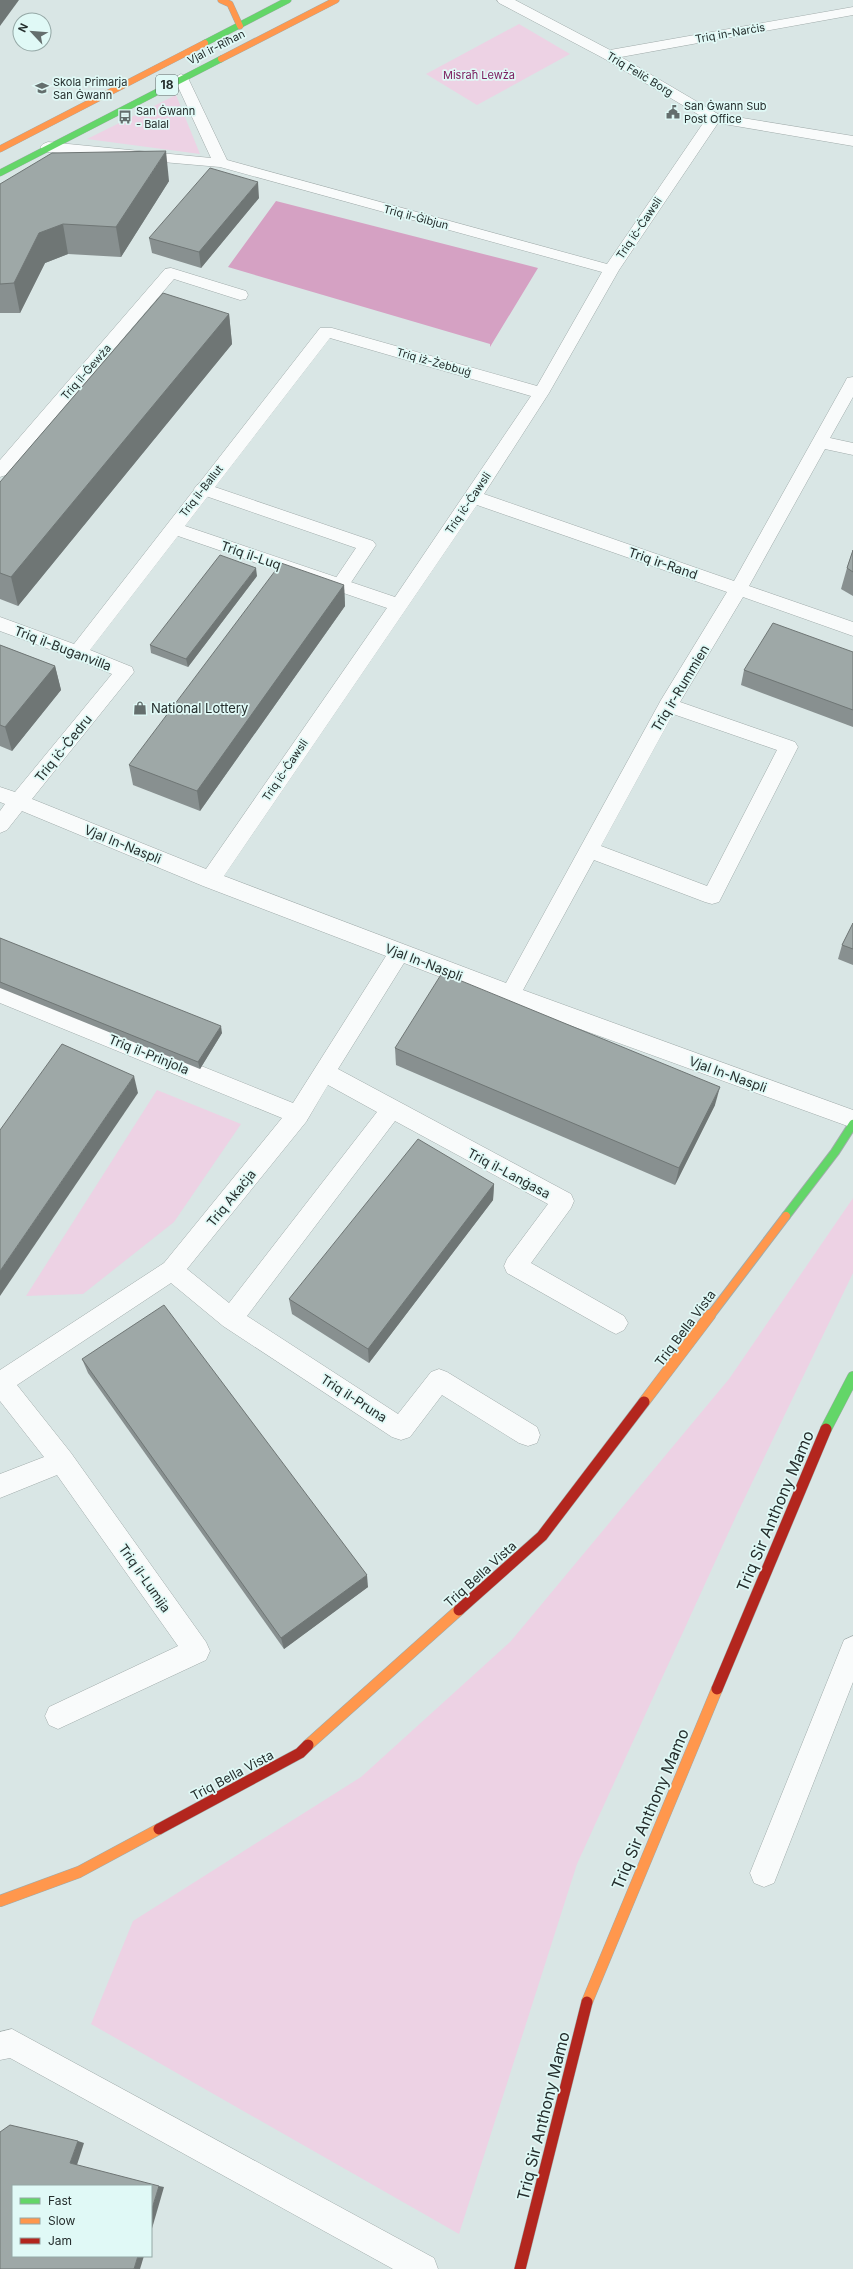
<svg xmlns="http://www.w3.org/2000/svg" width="853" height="2269" viewBox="0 0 853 2269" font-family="Inter,sans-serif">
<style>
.green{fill:#edd2e4}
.water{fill:#d5a1c3}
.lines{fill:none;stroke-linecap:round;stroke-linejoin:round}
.lane-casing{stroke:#a0abaa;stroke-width:1}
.street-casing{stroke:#a0abaa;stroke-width:1}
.fast-far2-casing{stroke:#a0abaa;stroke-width:7}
.fast-far1-casing{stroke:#a0abaa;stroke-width:10}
.fast-casing{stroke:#a0abaa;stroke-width:12}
.slow-far2-casing{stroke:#a0abaa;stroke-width:7}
.slow-far1-casing{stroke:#a0abaa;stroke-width:10}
.slow-casing{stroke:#a0abaa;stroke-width:12}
.jam-casing{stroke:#a0abaa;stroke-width:12}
.lane{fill:#f9fbfb;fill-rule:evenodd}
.street{fill:#f9fbfb;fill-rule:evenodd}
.fast-far2{stroke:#63d668;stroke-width:6}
.fast-far1{stroke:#63d668;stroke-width:8}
.fast{stroke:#63d668;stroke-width:11}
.slow-far2{stroke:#ff974d;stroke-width:6}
.slow-far1{stroke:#ff974d;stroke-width:8}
.slow{stroke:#ff974d;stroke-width:11}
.jam{stroke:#b3261e;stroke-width:11}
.wall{fill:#889090}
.shaded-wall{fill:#6f7675}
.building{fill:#9ea8a7;stroke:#6f7675}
.labels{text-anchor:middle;stroke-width:3.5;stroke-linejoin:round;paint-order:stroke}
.far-street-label{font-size:11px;fill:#252e2d;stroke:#e0f9f6}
.far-park-label{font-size:11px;fill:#7d2060;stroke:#e0f9f6}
.far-poi-label{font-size:11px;fill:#252e2d;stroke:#e0f9f6;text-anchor:start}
.shield{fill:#e0f9f6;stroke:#5d6b69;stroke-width:1}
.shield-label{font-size:12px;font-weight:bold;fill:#252e2d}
.street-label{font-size:13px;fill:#252e2d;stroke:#e0f9f6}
.poi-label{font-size:13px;fill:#252e2d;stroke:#e0f9f6;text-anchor:start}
.near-street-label{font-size:16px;fill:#252e2d;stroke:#e0f9f6}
</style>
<rect width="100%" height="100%" fill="#d9e6e5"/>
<g class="green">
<polygon points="519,24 570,54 477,105 426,74"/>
<polygon points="176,95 200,154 87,139"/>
<polygon points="157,1090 241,1124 174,1222 83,1294 26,1296"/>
<polygon points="853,1198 853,1273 737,1514 577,1864 459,2234 91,2024 133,1921 361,1777 511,1641 729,1379"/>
</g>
<polygon class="water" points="276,201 538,268 490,347 490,344 228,267"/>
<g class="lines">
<g class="lane-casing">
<g id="lane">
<polygon points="203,483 373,541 376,545 346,590 340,591 334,590 331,585 356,548 197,493 194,489 197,485"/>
<polygon points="853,1636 853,1682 774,1883 764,1887 754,1883 750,1873 844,1640"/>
<polygon points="12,2029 434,2258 438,2269 393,2269 10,2058 0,2060 0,2032"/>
</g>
</g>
<g class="street-casing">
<g id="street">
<path d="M497,0H515L610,50L853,7V15L621,57L718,114L853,136V146L718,123L619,270L549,393L484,494L734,581L845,382L847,378L853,377V397L830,438L853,443V455L825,449L749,586L853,622V636L743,597L680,702L795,742L798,747L719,902L712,904L705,902L594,860L523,990L853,1110V1128L503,1001L404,963L338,1069L571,1194L574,1201L571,1208L531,1263L624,1316L628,1323L624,1330L616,1334L608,1330L507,1273L504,1266L507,1259L548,1204L395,1121L247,1316L398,1414L431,1372L439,1369L447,1372L537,1427L540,1435L537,1443L528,1446L519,1443L442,1395L410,1437L401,1440L392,1437L223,1326L171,1283L17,1385L71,1453L206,1642L210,1651L206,1660L58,1729L49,1725L45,1716L49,1707L178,1646L57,1475L0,1498V1474L44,1457L0,1401V1370L164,1263L282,1118L0,1003V985L293,1103L386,956L203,886L22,811L7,830L0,833V811L5,804L0,802V787L15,792L112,674L71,657L0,631V617L74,644L320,328H332L537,386L602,272L220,167L48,152L43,150L40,147L43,144L48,142L211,158L174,78L181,74L188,78L227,160L607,264L706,119L603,58L499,3ZM330,338L531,396L395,597L185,526ZM477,505L727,592L661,700L506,983L224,876ZM178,536L387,608L206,869L32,799L134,672L132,667L90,650ZM673,714L777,750L707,886L601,846ZM328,1085L377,1112L229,1303L187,1269L306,1122Z"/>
<polygon points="171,268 246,291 248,295 246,299 240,300 174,279 6,475 0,477 0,460 165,269"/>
</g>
</g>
<g class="fast-far2-casing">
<g id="fast-far2">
<polyline points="205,43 288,0"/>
<polyline points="0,173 221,59"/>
</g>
</g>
<g class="fast-far1-casing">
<polyline id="fast-far1" points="786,1216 835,1152 853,1124"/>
</g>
<g class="fast-casing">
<polyline id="fast" points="826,1429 853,1377"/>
</g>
<g class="slow-far2-casing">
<g id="slow-far2">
<polyline points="221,0 230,4 240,26"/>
<polyline points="221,59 336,0"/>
<polyline points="0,149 205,43"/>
</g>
</g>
<g class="slow-far1-casing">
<polyline id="slow-far1" points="710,1316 786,1216"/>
</g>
<g class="slow-casing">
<g id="slow">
<polyline points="644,1402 710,1315"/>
<polyline points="308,1745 459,1610"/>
<polyline points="0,1901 79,1872 159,1829"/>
<polyline points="587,2002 717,1689"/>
</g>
</g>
<g class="jam-casing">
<g id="jam">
<polyline points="459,1610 542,1536 644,1402"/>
<polyline points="717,1689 826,1429"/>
<polyline points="159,1829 300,1753 308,1745"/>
<polyline points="520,2269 587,2002"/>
</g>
</g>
<use href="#lane" class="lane"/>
<use href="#street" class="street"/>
<use href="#fast-far2" class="fast-far2"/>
<use href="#fast-far1" class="fast-far1"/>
<use href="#fast" class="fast"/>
<use href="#slow-far2" class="slow-far2"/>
<use href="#slow-far1" class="slow-far1"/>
<use href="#slow" class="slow"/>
<use href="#jam" class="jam"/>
</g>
<g class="wall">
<polygon points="169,181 121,257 68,254 45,263 20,313 0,313 0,184"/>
<polygon points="259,198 201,268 152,253 149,238"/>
<polygon points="229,314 232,344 18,606 0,599 0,482"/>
<polygon points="853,550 853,596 841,589 847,568"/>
<polygon points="257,576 188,667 151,653 150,645"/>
<polygon points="344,585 345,606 200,811 133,785 129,765"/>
<polygon points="0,645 55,666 61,690 12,751 0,746"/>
<polygon points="853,652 853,727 741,685 744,670"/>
<polygon points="853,923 853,965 838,959 842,945"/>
<polygon points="0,938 222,1033 200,1069 0,988"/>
<polygon points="395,1048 715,1105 675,1185 396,1065"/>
<polygon points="494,1184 493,1200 369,1363 292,1314 289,1299"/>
<polygon points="82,1359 368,1587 284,1649 88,1373"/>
</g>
<g class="shaded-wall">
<polygon points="0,0 19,0 0,26"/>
<polygon points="166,151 169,181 121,257 116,227"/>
<polygon points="258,182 259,198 201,268 199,252"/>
<polygon points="63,224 68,254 45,263 20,313 14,283 39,233"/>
<polygon points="229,314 232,344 18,606 11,577"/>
<polygon points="256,568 257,576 188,667 186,659"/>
<polygon points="344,585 345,606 200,811 197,791"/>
<polygon points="55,666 61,690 12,751 5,727"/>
<polygon points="221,1026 222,1033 200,1069 198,1062"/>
<polygon points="134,1076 138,1093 0,1296 0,1271"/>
<polygon points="720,1087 715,1105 675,1185 679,1168"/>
<polygon points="494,1184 493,1200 369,1363 368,1349"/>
<polygon points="367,1575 368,1587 284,1649 281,1638"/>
<polygon points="78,2141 84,2143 77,2165 70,2163"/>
<polygon points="159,2186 164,2187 151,2232 151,2212"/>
<polygon points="138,2256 144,2256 140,2269 134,2269"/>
</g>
<g class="building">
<polygon points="166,151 116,227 63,224 39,233 14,283 0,284 0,184 52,153"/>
<polygon points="210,168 258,182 199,252 149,238"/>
<polygon points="163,293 229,314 11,577 0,573 0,482"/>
<polygon points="853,550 853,572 847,568"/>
<polygon points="220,555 256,568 186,659 150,645"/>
<polygon points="281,563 344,585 197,791 129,765"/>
<polygon points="773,623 853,652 853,710 744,670"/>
<polygon points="0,645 55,666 5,727 0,725"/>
<polygon points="853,923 853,949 842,945"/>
<polygon points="0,938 221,1026 198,1062 0,982"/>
<polygon points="442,973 720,1087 679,1168 395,1048"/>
<polygon points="62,1044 134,1076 0,1271 0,1130"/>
<polygon points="418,1139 494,1184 368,1349 289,1299"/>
<polygon points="164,1305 367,1575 281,1638 82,1359"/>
<polygon points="10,2125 78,2141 70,2163 159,2186 151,2212 151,2186 13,2186 13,2256 138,2256 134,2269 0,2269 0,2132"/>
</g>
<defs>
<g id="school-bare" transform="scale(1.08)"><path d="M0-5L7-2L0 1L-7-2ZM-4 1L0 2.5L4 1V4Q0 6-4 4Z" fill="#646e6d" stroke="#e0f9f6" stroke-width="2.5" paint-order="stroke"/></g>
<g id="civic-bare" transform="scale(1.08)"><path d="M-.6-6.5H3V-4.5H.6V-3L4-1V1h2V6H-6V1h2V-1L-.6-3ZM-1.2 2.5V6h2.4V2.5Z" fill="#646e6d" stroke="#e0f9f6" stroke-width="2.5" paint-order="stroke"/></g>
<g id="bus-bare" transform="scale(1.08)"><path d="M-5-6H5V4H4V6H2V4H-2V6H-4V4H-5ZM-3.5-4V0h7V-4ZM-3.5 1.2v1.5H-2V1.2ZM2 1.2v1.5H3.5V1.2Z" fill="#646e6d" stroke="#e0f9f6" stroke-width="2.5" paint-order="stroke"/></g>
<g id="shop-bare" transform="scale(1.08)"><path d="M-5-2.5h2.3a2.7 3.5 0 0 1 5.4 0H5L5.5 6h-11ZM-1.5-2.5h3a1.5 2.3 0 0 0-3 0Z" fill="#646e6d" stroke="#e0f9f6" stroke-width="2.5" paint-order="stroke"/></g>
</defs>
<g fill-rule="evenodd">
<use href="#school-bare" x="42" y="88"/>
<use href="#civic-bare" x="673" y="112"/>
<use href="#bus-bare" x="125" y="117"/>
<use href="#shop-bare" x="140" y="708"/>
</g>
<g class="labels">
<g class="far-street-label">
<text transform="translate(730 33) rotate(-10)" y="4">Triq in-Narċis</text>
<text transform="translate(216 47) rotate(-27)" y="4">Vjal ir-Riħan</text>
<text transform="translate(640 74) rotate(31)" y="4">Triq Feliċ Borg</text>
<text transform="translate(416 217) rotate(15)" y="4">Triq il-Ġibjun</text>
<text transform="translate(639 228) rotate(-56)" y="4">Triq iċ-Ċawsli</text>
<text transform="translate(434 362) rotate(16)" y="4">Triq iż-Żebbuġ</text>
<text transform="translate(86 372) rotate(-49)" y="4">Triq il-Ġewża</text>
<text transform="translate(201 491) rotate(-52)" y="4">Triq il-Ballut</text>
<text transform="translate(468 503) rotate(-56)" y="4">Triq iċ-Ċawsli</text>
<text transform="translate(285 770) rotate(-56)" y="4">Triq iċ-Ċawsli</text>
</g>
<g class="far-park-label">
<text x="479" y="79">Misraħ Lewża</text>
</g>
<g class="far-poi-label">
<text x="53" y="86">Skola Primarja<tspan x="53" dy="13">San Ġwann</tspan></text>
<text x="684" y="110">San Ġwann Sub<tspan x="684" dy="13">Post Office</tspan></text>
<text x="136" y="115">San Ġwann<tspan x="136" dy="13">- Balal</tspan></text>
</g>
<rect class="shield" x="156" y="75" width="22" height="20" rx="3"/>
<g class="shield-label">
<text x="167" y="89">18</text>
</g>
<g class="street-label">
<text transform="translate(251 555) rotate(19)" y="5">Triq il-Luq</text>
<text transform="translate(663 563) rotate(19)" y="5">Triq ir-Rand</text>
<text transform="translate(63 648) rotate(21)" y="5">Triq il-Buganvilla</text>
<text transform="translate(680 688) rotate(-59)" y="5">Triq ir-Rummien</text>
<text transform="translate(63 748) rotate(-51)" y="5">Triq iċ-Ċedru</text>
<text transform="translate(123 844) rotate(22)" y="5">Vjal In-Naspli</text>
<text transform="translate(424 962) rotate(21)" y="5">Vjal In-Naspli</text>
<text transform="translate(149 1054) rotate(22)" y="5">Triq il-Prinjola</text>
<text transform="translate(728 1074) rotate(20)" y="5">Vjal In-Naspli</text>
<text transform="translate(509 1173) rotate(28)" y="5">Triq il-Lanġasa</text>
<text transform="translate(231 1198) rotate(-51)" y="5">Triq Akaċja</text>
<text transform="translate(685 1328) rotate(-53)" y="5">Triq Bella Vista</text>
<text transform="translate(354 1398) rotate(33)" y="5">Triq il-Pruna</text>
<text transform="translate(480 1574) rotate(-42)" y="5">Triq Bella Vista</text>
<text transform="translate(145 1578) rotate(55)" y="5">Triq il-Lumija</text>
<text transform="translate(232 1775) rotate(-28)" y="5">Triq Bella Vista</text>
</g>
<g class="poi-label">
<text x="151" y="713">National Lottery</text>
</g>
<g class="near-street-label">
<text transform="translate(775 1511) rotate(-67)" y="6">Triq Sir Anthony Mamo</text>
<text transform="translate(650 1809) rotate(-67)" y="6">Triq Sir Anthony Mamo</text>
<text transform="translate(543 2116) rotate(-76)" y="6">Triq Sir Anthony Mamo</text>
</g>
</g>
<rect x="12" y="2185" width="140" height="72" fill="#e0f9f6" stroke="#95a8a6"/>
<rect x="20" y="2198" width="20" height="6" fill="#63d668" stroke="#95a8a6"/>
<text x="48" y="2205" font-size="12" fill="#252e2d">Fast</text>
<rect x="20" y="2218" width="20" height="6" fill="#ff974d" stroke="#95a8a6"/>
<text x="48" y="2225" font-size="12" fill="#252e2d">Slow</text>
<rect x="20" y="2238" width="20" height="6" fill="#b3261e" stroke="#95a8a6"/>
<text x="48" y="2245" font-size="12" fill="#252e2d">Jam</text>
<g transform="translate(32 32) rotate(296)"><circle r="19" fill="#e0f9f6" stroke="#95a8a6"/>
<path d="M0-3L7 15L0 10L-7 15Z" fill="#646e6d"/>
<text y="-6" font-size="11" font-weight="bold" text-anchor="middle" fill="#252e2d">N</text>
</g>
</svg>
